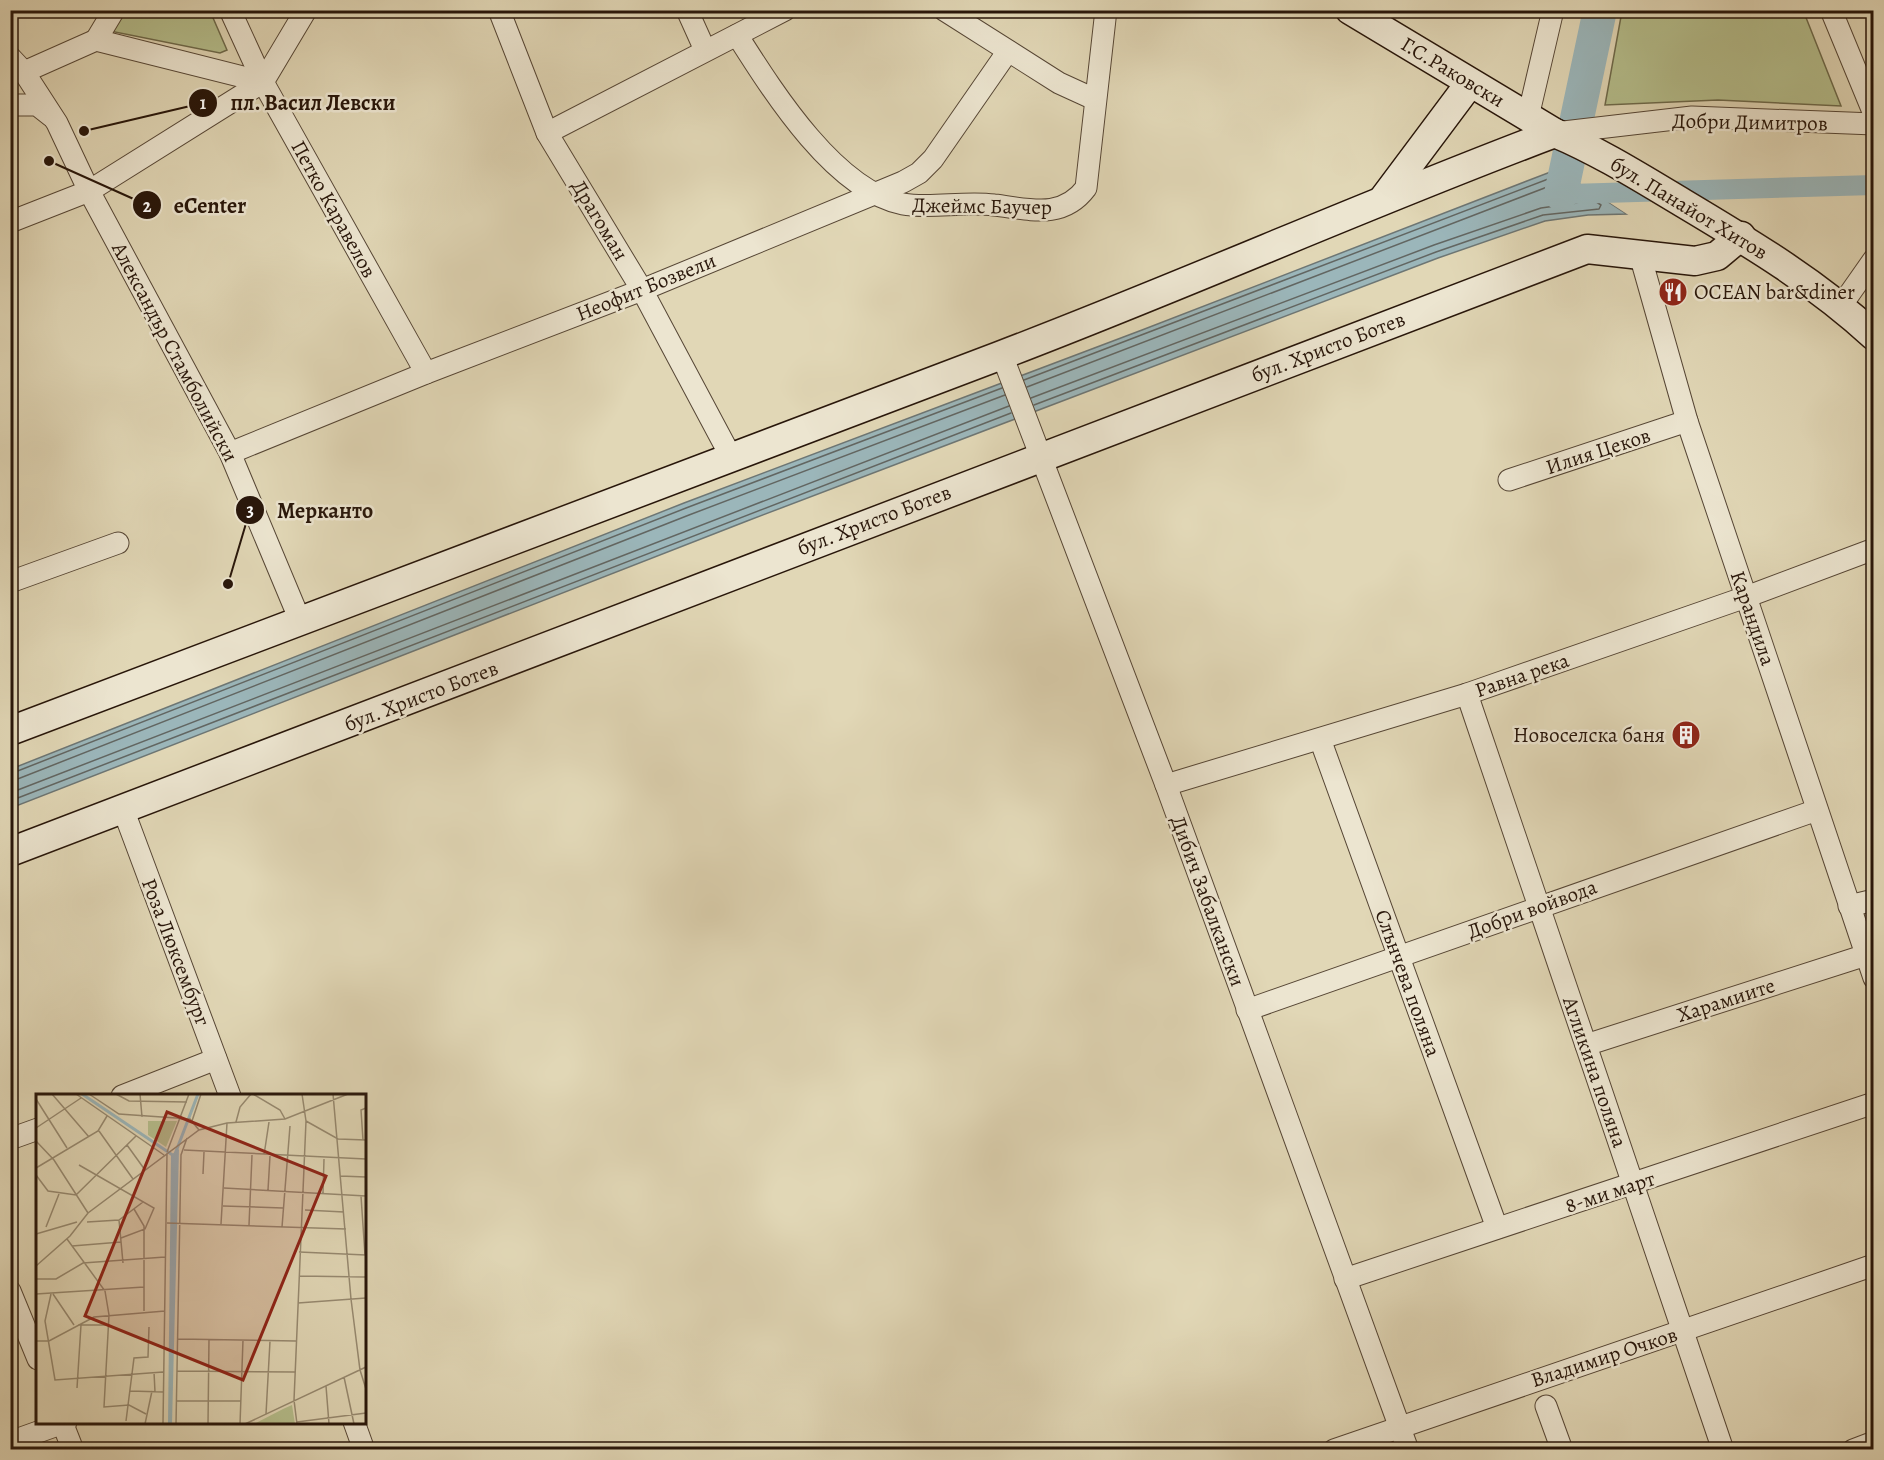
<svg xmlns="http://www.w3.org/2000/svg" width="1884" height="1460" viewBox="0 0 1884 1460" font-family="Alegreya,serif">
<style>
.green{fill:#b5be8c;stroke:#6e6a4b;stroke-width:1.5}
.water{fill:#9bb6ba;stroke:#6d7674;stroke-width:1.5}
.pier{fill:#e1d7b6}
.lines{fill:none;stroke-linecap:round;stroke-linejoin:round}
.shore{stroke:#626662;stroke-width:1.5}
.canal{stroke:#9bb6ba;stroke-width:20}
.river{stroke:#9bb6ba;stroke-width:34}
.street-casing{stroke:#564635;stroke-width:23}
.secondary-casing{stroke:#28160a;stroke-width:31}
.street{stroke:#ece5d0;stroke-width:21}
.secondary{stroke:#ece5d0;stroke-width:28}
.labels{text-anchor:middle;stroke-width:5;stroke-linejoin:round;paint-order:stroke}
.street-label{font-size:21px;fill:#28160a;stroke:#ece5d0}
.poi-label{font-size:21px;fill:#28160a;stroke:#ece5d0;text-anchor:start}
.inset-river{fill:none;stroke:#9bb6ba;stroke-width:3}
.inset-road{fill:none;stroke:#978a71;stroke-width:1.5}
.view{fill:#8f2418;fill-opacity:0.15;stroke:#8f2418;stroke-width:3}
.inset-edge{fill:none;stroke:#28160a;stroke-width:3}
.leader{fill:none;stroke:#28160a;stroke-width:2}
.callout-dot{fill:#28160a;stroke:#ece5d0;stroke-width:2}
.mark-label{font-size:18px;text-anchor:middle;font-weight:bold;fill:#fff}
.callout-label{font-size:22px;text-anchor:middle;font-weight:bold;fill:#28160a;stroke:#ece5d0;stroke-width:5;stroke-linejoin:round;paint-order:stroke}
</style>
<rect width="100%" height="100%" fill="#e1d7b6"/>
<filter id="stains"><feTurbulence type="fractalNoise" baseFrequency=".00333" numOctaves="4"/><feColorMatrix values="0 0 0 0 .2 0 0 0 0 .09 0 0 0 0 .02 0 0 0 .5 -.17"/></filter>
<radialGradient id="worn" r=".72"><stop offset=".6" stop-color="#630" stop-opacity="0"/><stop offset="1" stop-color="#630" stop-opacity=".3"/></radialGradient>
<g class="green">
<polygon points="1803,10 1841,106 1718,100 1605,105 1622,11"/>
<polygon points="122,11 210,11 227,50 220,53 110,31"/>
</g>
<polygon class="water" points="1558,169 1627,214 1588,215 1545,221 1438,258 747,521 11,808 11,769 684,503 1142,330"/>
<polygon class="pier" points="1560,166 1629,211 1630,216 1555,167"/>
<g class="lines">
<g class="shore">
<polyline points="1024,380 1556,176 1601,205 1599,209 1543,215 1436,252 1034,405"/>
<polyline points="1027,387 1555,184 1579,199 1577,203 1541,208 1434,245 1031,398"/>
<polyline points="10,774 686,508 1002,388"/>
<polyline points="10,782 689,515 1005,395"/>
<polyline points="10,793 1009,406"/>
<polyline points="10,801 1011,413"/>
</g>
<polyline class="canal" points="1570,194 1874,185"/>
<polyline class="river" points="1561,194 1600,10"/>
<g class="street-casing">
<g id="street">
<polyline points="114,10 96,40 263,82"/>
<polyline points="230,10 263,82 426,373"/>
<polyline points="499,10 547,133 642,290 730,455"/>
<polyline points="687,10 705,50"/>
<polyline points="944,10 1059,83 1094,99"/>
<polyline points="1831,10 1874,114"/>
<path d="M737,35C772,90 834,190 903,204C929,209 965,201 994,205C1029,209 1062,220 1086,188L1106,10"/>
<polyline points="10,57 24,72 57,123 89,191 230,453 299,618"/>
<polyline points="24,72 96,40"/>
<polyline points="10,105 37,105 51,116"/>
<polyline points="1528,117 1553,10"/>
<polyline points="547,133 785,10"/>
<polyline points="1555,133 1692,117 1874,124"/>
<polyline points="10,222 89,191 263,82 306,10"/>
<polyline points="1640,255 1687,421 1874,978"/>
<polyline points="1841,306 1874,259"/>
<polyline points="1002,355 1166,785 1408,1450"/>
<polyline points="230,453 426,373 642,290 903,182 919,173 933,159 1008,51"/>
<polyline points="1509,480 1687,421"/>
<polyline points="10,582 118,543"/>
<polyline points="1467,694 1723,1450"/>
<polyline points="1320,739 1497,1228"/>
<polyline points="1166,785 1467,694 1746,597 1874,549"/>
<polyline points="123,809 230,1096"/>
<polyline points="1849,906 1874,900"/>
<polyline points="1247,1010 1817,810"/>
<polyline points="1586,1045 1866,955"/>
<polyline points="122,1096 216,1059"/>
<polyline points="10,1139 38,1129"/>
<polyline points="1345,1279 1874,1103"/>
<polyline points="10,1291 38,1359"/>
<polyline points="1546,1406 1562,1450"/>
<polyline points="62,1422 73,1450"/>
<polyline points="354,1422 364,1450"/>
<polyline points="10,1442 66,1422"/>
<polyline points="1334,1450 1874,1265"/>
<polyline points="1853,1450 1874,1442"/>
</g>
</g>
<g class="secondary-casing">
<g id="secondary">
<path d="M1350,10L1555,133C1600,152 1641,178 1683,203C1750,243 1817,283 1874,336"/>
<polyline points="1384,198 1470,83"/>
<path d="M10,731C339,603 670,481 999,356C1186,285 1368,203 1555,133"/>
<polyline points="10,852 1587,249 1695,261 1717,256 1741,236"/>
</g>
</g>
<use href="#street" class="street"/>
<use href="#secondary" class="secondary"/>
</g>
<defs>
<g id="restaurant-disc" transform="scale(1.5)"><circle r="9.5" fill="#8f2418" stroke="#ece5d0"/><path d="M-5-6h1v4h1v-4h1v4h1v-4h1v5L-1.5 .5V6h-2V.5L-5-1ZM5-6V6H3V1.5H1.5Q1.5-4 5-6Z" fill="#fff"/></g>
<g id="building-disc" transform="scale(1.5)"><circle r="9.5" fill="#8f2418" stroke="#ece5d0"/><path d="M-4-6H4V6H1V3H-1V6H-4ZM-2.5-4.3h1.7v1.8h-1.7ZM.8-4.3h1.7v1.8H.8ZM-2.5-1h1.7V.8h-1.7ZM.8-1h1.7V.8H.8Z" fill="#fff"/></g>
</defs>
<g fill-rule="evenodd">
<use href="#restaurant-disc" x="1673" y="292"/>
<use href="#building-disc" x="1686" y="735"/>
</g>
<g class="labels">
<g class="street-label">
<text transform="translate(1453 72) rotate(31)" y="7">Г.С.Раковски</text>
<text transform="translate(1750 122) rotate(1)" y="7">Добри Димитров</text>
<text transform="translate(982 206) rotate(1)" y="7">Джеймс Баучер</text>
<text transform="translate(1689 208) rotate(31)" y="7">бул. Панайот Хитов</text>
<text transform="translate(334 209) rotate(61)" y="7">Петко Каравелов</text>
<text transform="translate(600 220) rotate(59)" y="7">Драгоман</text>
<text transform="translate(646 287) rotate(-22)" y="7">Неофит Бозвели</text>
<text transform="translate(1328 347) rotate(-21)" y="7">бул. Христо Ботев</text>
<text transform="translate(175 352) rotate(62)" y="7">Александър Стамболийски</text>
<text transform="translate(1598 451) rotate(-18)" y="7">Илия Цеков</text>
<text transform="translate(874 520) rotate(-21)" y="7">бул. Христо Ботев</text>
<text transform="translate(1753 618) rotate(71)" y="7">Карандила</text>
<text transform="translate(1522 675) rotate(-19)" y="7">Равна река</text>
<text transform="translate(421 696) rotate(-21)" y="7">бул. Христо Ботев</text>
<text transform="translate(1208 901) rotate(70)" y="7">Дибич Забалкански</text>
<text transform="translate(1532 909) rotate(-20)" y="7">Добри войвода</text>
<text transform="translate(176 952) rotate(69)" y="7">Роза Люксембург</text>
<text transform="translate(1408 983) rotate(70)" y="7">Слънчева поляна</text>
<text transform="translate(1726 1000) rotate(-18)" y="7">Харамиите</text>
<text transform="translate(1595 1072) rotate(71)" y="7">Агликина поляна</text>
<text transform="translate(1610 1192) rotate(-18)" y="7">8-ми март</text>
<text transform="translate(1604 1357) rotate(-18)" y="7">Владимир Очков</text>
</g>
<g class="poi-label">
<text x="1694" y="299">OCEAN bar&amp;diner</text>
<text x="1665" y="742" text-anchor="end">Новоселска баня</text>
</g>
</g>
<g transform="translate(36 1094)">
<rect width="330" height="330" fill="#e1d7b6"/>
<path d="M112,27H141L130,53L112,41ZM256,311L259,330H218L247,315Z" fill="#b5be8c"/>
<path d="M143,55L136,330H132L135,61Z" fill="#9bb6ba"/>
<path class="inset-river" d="M46,0L138,62M139,60L162,0"/>
<path class="inset-road" d="M16,0L53,43M40,0L128,61M53,0L83,20L154,25L163,36M80,0L93,7L151,8M104,0L106,23M217,0L244,16L249,25M297,0L315,205L324,276L330,295M0,5L31,54M156,27L165,0M270,27L302,45L330,46M200,28L204,13L215,0M0,34L45,4M63,37L97,85M327,46L325,16L330,14M0,47L18,66L52,119M91,51L109,76M148,56L330,65M131,58L153,0M228,61L233,28M43,71L118,114L109,135L85,144M0,74L62,37L71,22M167,80L168,58M0,81L12,97L40,101L100,42M304,82L330,83M188,94L330,102M232,96L234,62M287,99L288,65M325,102L329,161M187,112L247,114M98,115L108,132V217M269,116L308,118M83,126L87,169M51,128L83,126L107,108M131,129L310,135M185,130L191,29M213,131L216,61M10,133L23,100M246,133L254,32M0,140L41,128M31,145L69,197L73,221L68,313L93,311L110,320M36,152L85,148M263,158L330,161M0,172L34,142L52,119L163,36L191,29L249,25L312,0M263,182L330,183M0,185H20L47,169L129,163M0,200L108,193M15,200L9,227L19,286L127,278M17,200L38,231M262,209L330,204M42,231H73M142,245L260,247M0,247H13L58,223L129,217M141,277L259,278M118,278L119,298M308,283L318,330M290,292L293,330M41,294L45,231M94,297L128,298M140,307H205M230,320L234,247M90,327L98,264L112,263L113,233M261,328L330,319M109,330L116,297M127,330L131,59M140,330L145,61L151,44M172,330L173,245M204,330L207,246M209,330L330,273M261,330L258,306L270,27L266,0"/>
<path class="view" d="M131,18L290,82L207,286L49,222Z"/>
<rect width="330" height="330" class="inset-edge"/>
</g>
<path class="leader" d="M84 131L203 103M49 161L147 205M228 584L250 510"/>
<g class="callout-dot">
<circle cx="84" cy="131" r="6"/>
<circle cx="49" cy="161" r="6"/>
<circle cx="228" cy="584" r="6"/>
<circle cx="203" cy="103" r="15"/>
<circle cx="147" cy="205" r="15"/>
<circle cx="250" cy="510" r="15"/>
</g>
<g class="mark-label">
<text x="203" y="109">1</text>
<text x="147" y="212">2</text>
<text x="250" y="516">3</text>
</g>
<g class="callout-label">
<text x="313" y="110">пл. Васил Левски</text>
<text x="210" y="213">eCenter</text>
<text x="325" y="518">Мерканто</text>
</g>
<rect width="1884" height="1460" fill="none" stroke="#e1d7b6" stroke-width="36"/>
<rect x="12" y="12" width="1860" height="1436" fill="none" stroke="#28160a" stroke-width="3"/>
<rect x="18" y="18" width="1848" height="1424" fill="none" stroke="#28160a" stroke-width="1.5"/>
<rect width="100%" height="100%" filter="url(#stains)"/>
<rect width="100%" height="100%" fill="url(#worn)"/>
</svg>
